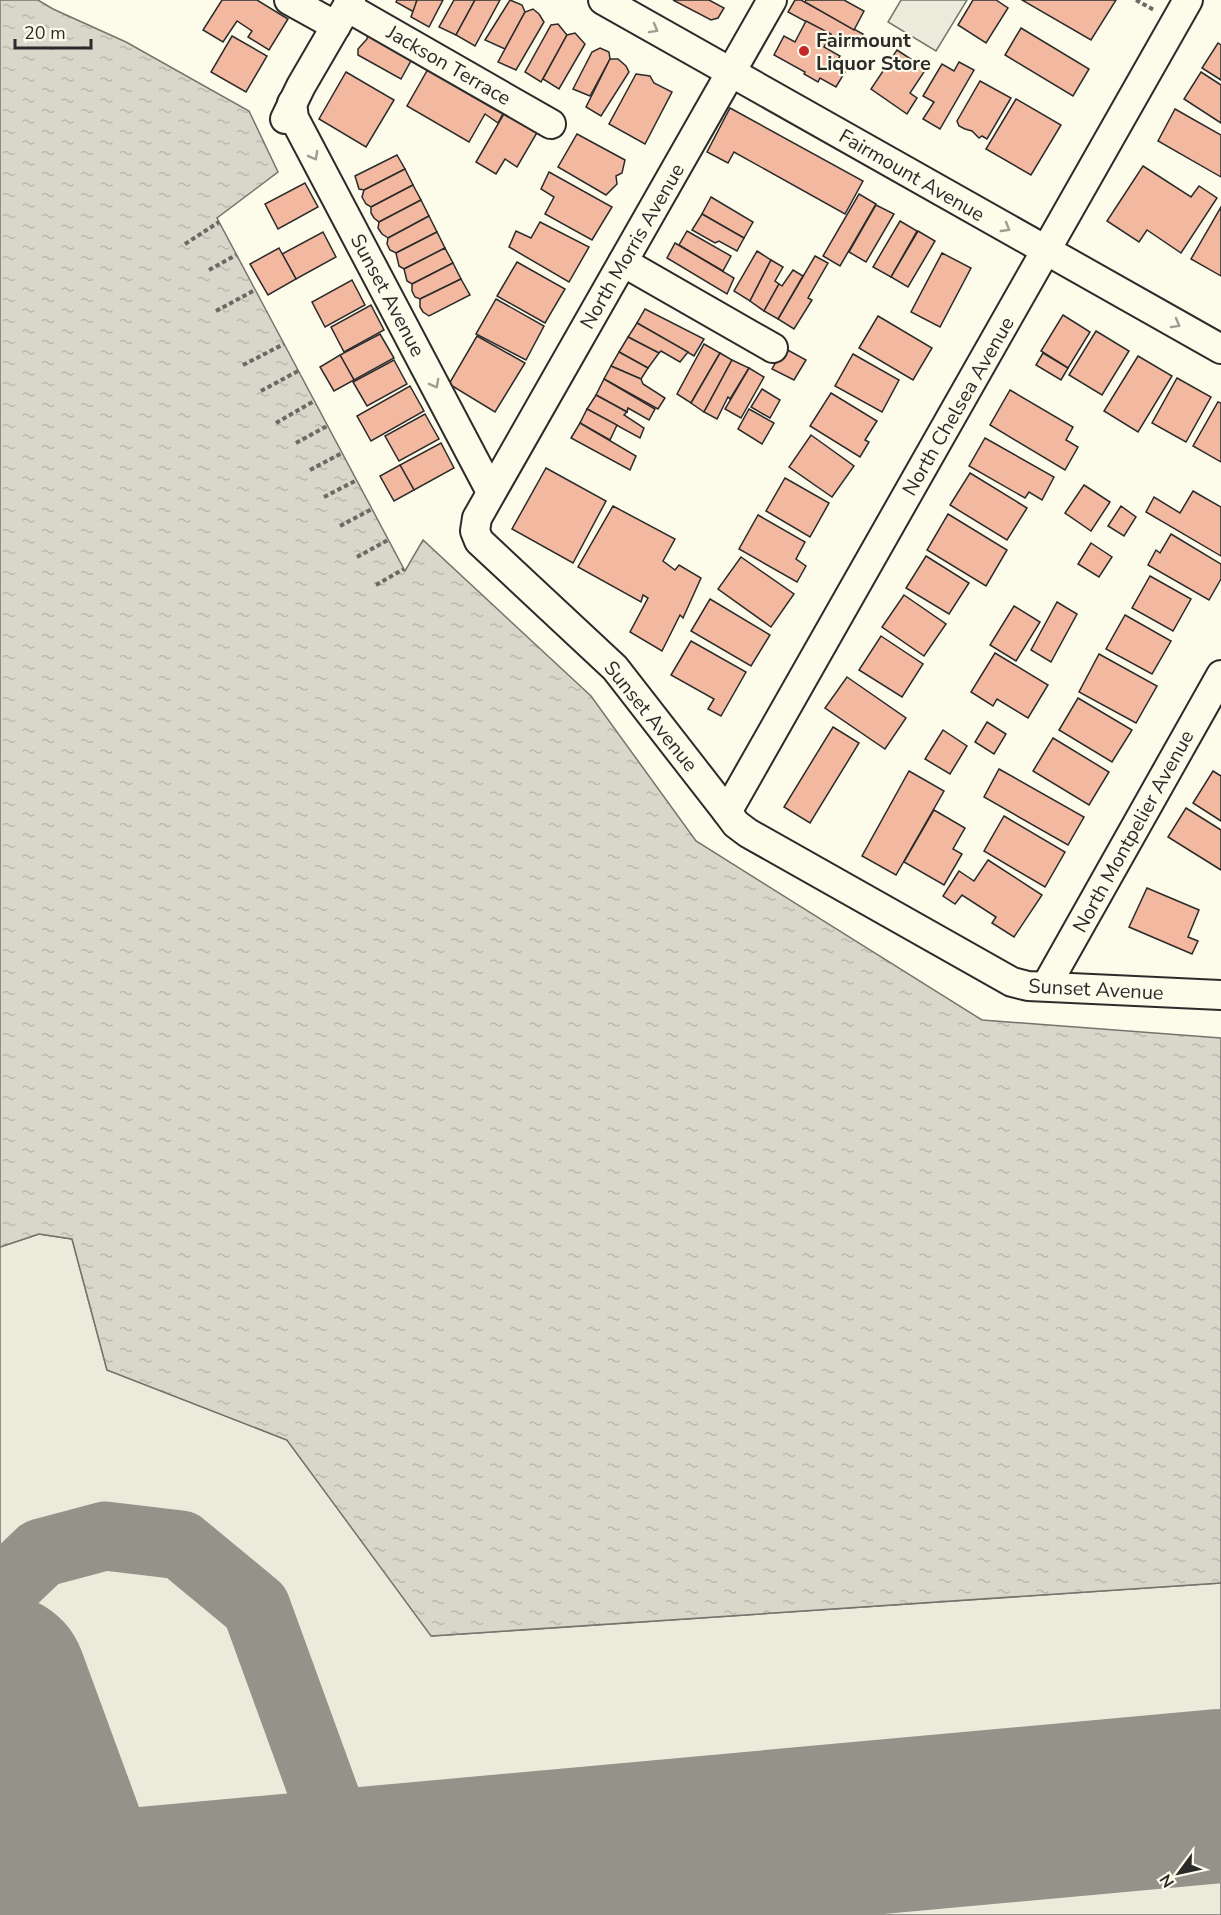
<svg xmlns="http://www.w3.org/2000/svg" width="1221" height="1915" viewBox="0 0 1221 1915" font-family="'Nunito Sans',sans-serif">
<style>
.green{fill:#ecebdb;stroke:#74746e;stroke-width:1.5}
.water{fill:url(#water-ripples);stroke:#74746e;stroke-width:1.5}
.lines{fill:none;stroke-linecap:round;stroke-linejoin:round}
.taxiway{stroke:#94938a;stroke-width:69}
.runway{stroke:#94938a;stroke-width:174}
.building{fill:#f2b8a0;stroke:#2b2b2b;stroke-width:1.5}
.minor-casing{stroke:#2b2b2b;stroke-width:32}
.path{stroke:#6a6964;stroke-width:4;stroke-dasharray:4.5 3;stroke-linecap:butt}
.minor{stroke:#fdfbea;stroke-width:28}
.oneway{stroke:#9e9d94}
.poi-dot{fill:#c62828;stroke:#fdfbea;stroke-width:2}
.labels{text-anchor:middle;stroke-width:4.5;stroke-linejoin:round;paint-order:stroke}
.poi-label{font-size:20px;font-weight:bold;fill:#2b2b2b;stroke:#fdfbea;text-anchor:start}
.street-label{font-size:20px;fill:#2b2b2b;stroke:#fdfbea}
</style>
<defs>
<pattern id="water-ripples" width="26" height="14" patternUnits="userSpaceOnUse" patternTransform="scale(1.5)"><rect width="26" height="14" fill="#d8d7c9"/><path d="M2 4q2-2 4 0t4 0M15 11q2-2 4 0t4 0" fill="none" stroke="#bab9ad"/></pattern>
</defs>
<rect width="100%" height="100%" fill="#fdfbea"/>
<g class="green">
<polygon points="901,0 967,0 936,51 888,22"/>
<polygon points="39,1234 72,1239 107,1370 287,1440 432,1636 1221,1583 1221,1915 0,1915 0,1247"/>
</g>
<polygon class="water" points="0,0 38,0 53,9 126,42 249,111 278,172 217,218 405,571 423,540 591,696 696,841 982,1020 1221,1038 1221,1583 431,1636 287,1440 107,1370 72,1239 39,1234 0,1247"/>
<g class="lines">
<polyline class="taxiway" points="0,1592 41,1553 105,1536 181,1545 256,1607 368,1915"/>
<g class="runway">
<polyline points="0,1681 86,1915"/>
<polyline points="0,1907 1221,1796"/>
</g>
</g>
<g class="building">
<polygon points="222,0 257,0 288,19 269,50 248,37 252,31 237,21 223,42 203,30"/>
<polygon points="397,0 417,0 414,12 396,2"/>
<polygon points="417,0 443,0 429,27 411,17"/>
<polygon points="454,0 475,0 456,35 439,27"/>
<polygon points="475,0 500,0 475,46 456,35"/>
<polygon points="510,0 522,5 525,12 505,49 485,40"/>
<polygon points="673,0 709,0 724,8 718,18 711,20"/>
<polygon points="795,0 801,0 863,34 855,48 788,12"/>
<polygon points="806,0 844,0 864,11 854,30 805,2"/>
<polygon points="973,0 996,0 1008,8 986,43 958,25"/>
<polygon points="1022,0 1116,0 1091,40"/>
<polygon points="533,9 539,14 544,22 516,70 498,62 525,12"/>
<polygon points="806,21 831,34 824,47 840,56 834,66 845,72 836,87 820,78 818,82 804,74 805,72 774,55 784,36 795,42"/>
<polygon points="558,24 567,35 541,82 525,72 551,25"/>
<polygon points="1021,28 1089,69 1073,96 1005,55"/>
<polygon points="368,32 418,48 401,79 358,55 358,49 367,39"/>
<polygon points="575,33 585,44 559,89 543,79 567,35"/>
<polygon points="232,36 267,56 246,92 211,72"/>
<polygon points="1218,43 1221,45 1221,80 1202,68"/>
<polygon points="600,48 609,52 610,59 590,96 573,89 592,52"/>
<polygon points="897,50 926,69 910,93 917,98 907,114 871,89"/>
<polygon points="610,59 618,59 626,66 629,72 601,116 586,107"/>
<polygon points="432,62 507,106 498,123 485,114 469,142 407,106"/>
<polygon points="959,62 974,70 940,129 923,119 934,102 923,96 942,64 954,71"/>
<polygon points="346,72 394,100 366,147 319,119"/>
<polygon points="1201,72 1221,85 1221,123 1184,99"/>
<polygon points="636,74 650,76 654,83 672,92 645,144 609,124"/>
<polygon points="980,81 1011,98 987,139 982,136 979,138 972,131 965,129 959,126 957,121"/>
<polygon points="1016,99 1061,125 1031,175 986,149"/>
<polygon points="509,105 542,124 517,167 505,159 496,174 476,162"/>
<polygon points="730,108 863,181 845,214 734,152 728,163 707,152"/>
<polygon points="1175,109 1221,135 1221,177 1158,141"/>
<polygon points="577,134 625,160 622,173 616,176 617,184 606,195 558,167"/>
<polygon points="397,155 405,169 364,190 359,189 355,176"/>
<polygon points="1143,166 1191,197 1199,186 1217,198 1181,253 1147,230 1139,242 1107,221"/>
<polygon points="405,169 413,185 371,207 366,204 362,197 364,190"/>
<polygon points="549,172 612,207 592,240 545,214 554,197 541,189"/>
<polygon points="305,183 318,207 278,229 265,204"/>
<polygon points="413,185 421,200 379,222 374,218 371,213 371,207"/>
<polygon points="859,194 876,204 840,266 823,256"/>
<polygon points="711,197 753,222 744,238 702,214"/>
<polygon points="421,200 429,216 388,238 382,234 378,228 379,222"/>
<polygon points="876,205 894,214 866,262 849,252"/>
<polygon points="1221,207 1221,276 1191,259"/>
<polygon points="702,214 744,238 737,251 719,241 715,243 692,230"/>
<polygon points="429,216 437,232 396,253 390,250 387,244 388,238"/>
<polygon points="900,221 917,231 891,277 873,267"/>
<polygon points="540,222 589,247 569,282 509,247 516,231 531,238"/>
<polygon points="687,231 731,256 723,271 679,245"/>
<polygon points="918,231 935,241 908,287 891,277"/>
<polygon points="323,232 336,257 296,279 282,254"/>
<polygon points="437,232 445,248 404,269 399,266 396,253"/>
<polygon points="675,243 734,278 727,294 667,258"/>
<polygon points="279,248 296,279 268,295 250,264"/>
<polygon points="445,248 453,263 412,284 407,281 404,269"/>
<polygon points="757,251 771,260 750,301 734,291"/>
<polygon points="942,253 971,268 940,327 911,312"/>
<polygon points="815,256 828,263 808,298 812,300 794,329 778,319"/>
<polygon points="771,260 783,267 775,281 779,284 764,311 750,301"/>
<polygon points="517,262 565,289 545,323 497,296"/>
<polygon points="453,263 461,279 420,299 415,297 412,291 412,284"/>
<polygon points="793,270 803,276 778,319 764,311 779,284 782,286"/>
<polygon points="461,279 470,295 429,316 423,312 420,307 420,299"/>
<polygon points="352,280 365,305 325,327 312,302"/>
<polygon points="496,299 544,326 526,360 476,334"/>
<polygon points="371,305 384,330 344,352 331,327"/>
<polygon points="645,309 704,339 694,356 637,323"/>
<polygon points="1063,315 1090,332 1068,368 1041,351"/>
<polygon points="878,316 932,348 913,380 859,348"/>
<polygon points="637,323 688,352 680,362 661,351 659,353 628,337"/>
<polygon points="1096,331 1129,351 1102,395 1069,375"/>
<polygon points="380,334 394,358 354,380 340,355"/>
<polygon points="477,336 525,363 495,412 449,384"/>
<polygon points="628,337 659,353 648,368 619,352"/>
<polygon points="704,344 720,353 691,403 677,394"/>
<polygon points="784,348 806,360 794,380 772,369"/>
<polygon points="619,352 648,368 641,379 611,366"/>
<polygon points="720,353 732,360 704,412 691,403"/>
<polygon points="1043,353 1068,368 1061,380 1036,365"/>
<polygon points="853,354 899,380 882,412 835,386"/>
<polygon points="340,355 354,380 334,391 320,367"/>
<polygon points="1138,356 1172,376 1138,432 1104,411"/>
<polygon points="394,360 407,384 367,406 353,382"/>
<polygon points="732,360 749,368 730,399 728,397 717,419 704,412"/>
<polygon points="611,366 641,379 643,384 665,398 658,409 604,379"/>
<polygon points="749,368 764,377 741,418 725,409"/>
<polygon points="1177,378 1211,397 1186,442 1152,423"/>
<polygon points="604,379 655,409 649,420 628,408 627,412 596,395"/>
<polygon points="410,386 424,411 371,441 357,416"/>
<polygon points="762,389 780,400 770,418 751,407"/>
<polygon points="1010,390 1073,427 1066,440 1078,447 1065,470 990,425"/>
<polygon points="831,393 877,421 865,440 869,442 860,457 810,426"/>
<polygon points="596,395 627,412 624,415 644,428 640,438 587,409"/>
<polygon points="1218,402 1221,403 1221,462 1193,446"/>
<polygon points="587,409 617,425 610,440 580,423"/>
<polygon points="749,409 774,423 762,444 738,429"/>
<polygon points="425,414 439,439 399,461 385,436"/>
<polygon points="580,423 636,456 630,470 571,438"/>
<polygon points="811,435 854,466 832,497 789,467"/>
<polygon points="985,438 1054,477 1042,500 1029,492 1025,498 969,466"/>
<polygon points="441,443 454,468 414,490 400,465"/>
<polygon points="400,465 414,490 394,501 380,476"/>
<polygon points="546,468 606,501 573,563 512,529"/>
<polygon points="970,473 1027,508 1007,540 950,505"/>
<polygon points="785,478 829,503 810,537 766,511"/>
<polygon points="1084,485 1110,502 1091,531 1065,513"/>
<polygon points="1193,491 1221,507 1221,556 1146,512 1154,497 1180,513"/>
<polygon points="613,506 675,539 663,561 675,570 679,565 701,578 683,618 680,615 662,651 630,632 648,598 643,595 641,602 578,567"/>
<polygon points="1121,506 1136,517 1124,536 1108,526"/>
<polygon points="948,514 1007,550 986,586 927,550"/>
<polygon points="758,515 805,542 796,559 806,566 797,582 739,549"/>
<polygon points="1171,534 1221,564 1221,579 1209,600 1148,565 1156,550 1160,553"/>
<polygon points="1091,543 1112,557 1099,577 1078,564"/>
<polygon points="926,556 969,583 949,614 906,588"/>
<polygon points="741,557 794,594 771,627 718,589"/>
<polygon points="1150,576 1191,599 1173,631 1132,608"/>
<polygon points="904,595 946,624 924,656 882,627"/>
<polygon points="710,599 770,635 751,666 691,631"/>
<polygon points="1057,602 1077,614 1051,662 1031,650"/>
<polygon points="1014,606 1040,622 1016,661 990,645"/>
<polygon points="1125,615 1171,641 1152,674 1106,649"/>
<polygon points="881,636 923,664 902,697 859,670"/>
<polygon points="691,641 746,672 721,716 708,709 714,699 671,675"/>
<polygon points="995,653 1048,685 1028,718 997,699 993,706 971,692"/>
<polygon points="1099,654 1157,686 1136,723 1079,692"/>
<polygon points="847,677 906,718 885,749 825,708"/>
<polygon points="1078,698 1132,730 1112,762 1059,730"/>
<polygon points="987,722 1006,734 994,754 975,742"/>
<polygon points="833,727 859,743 810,823 784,807"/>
<polygon points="943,730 967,746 950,774 925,759"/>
<polygon points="1053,738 1109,772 1089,805 1033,771"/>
<polygon points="999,769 1084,817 1068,845 984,797"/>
<polygon points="909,771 944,791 896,875 862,856"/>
<polygon points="1213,771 1221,776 1221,821 1193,803"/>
<polygon points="1186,808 1221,830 1221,870 1168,837"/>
<polygon points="934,810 965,828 953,849 962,854 944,885 904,862"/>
<polygon points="1004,816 1065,852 1045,887 984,851"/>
<polygon points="988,860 1042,895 1014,937 992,923 996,917 962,895 955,904 943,896 959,871 974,881"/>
<polygon points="1147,888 1199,910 1188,937 1198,941 1192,954 1129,927"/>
</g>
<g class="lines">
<g class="minor-casing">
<g id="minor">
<polyline points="289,0 336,26"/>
<polyline points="603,0 1221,349"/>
<polyline points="772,0 477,518 475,531 479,541 615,668 727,812 736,824 748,833 1012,982 1028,986 1221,995"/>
<polyline points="347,7 551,124"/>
<polyline points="292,103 294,118 491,492"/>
<polyline points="285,119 301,86 351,0"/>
<polyline points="623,262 773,348"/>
<polyline points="727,812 1188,0"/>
<polyline points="1046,986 1221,675"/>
</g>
</g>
<g class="path">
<polyline points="1136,0 1154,10"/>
<polyline points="185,244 219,222"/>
<polyline points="209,270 236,255"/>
<polyline points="216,311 255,290"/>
<polyline points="243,365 284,344"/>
<polyline points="261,391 298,371"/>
<polyline points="276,423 314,401"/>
<polyline points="296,443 327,426"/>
<polyline points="310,470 342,453"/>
<polyline points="324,497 357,480"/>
<polyline points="340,526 372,509"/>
<polyline points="357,557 388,540"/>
<polyline points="376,585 404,569"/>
</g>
<use href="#minor" class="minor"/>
</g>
<defs><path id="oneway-chevron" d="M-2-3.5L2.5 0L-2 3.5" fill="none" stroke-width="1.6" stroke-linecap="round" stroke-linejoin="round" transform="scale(1.5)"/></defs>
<g class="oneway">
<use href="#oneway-chevron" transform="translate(654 29) rotate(29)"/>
<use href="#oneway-chevron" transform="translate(314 156) rotate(62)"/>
<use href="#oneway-chevron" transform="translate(1006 228) rotate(30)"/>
<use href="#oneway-chevron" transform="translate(1176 324) rotate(29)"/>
<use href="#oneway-chevron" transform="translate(435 384) rotate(62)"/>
</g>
<circle class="poi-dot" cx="804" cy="51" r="6"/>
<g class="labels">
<g class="poi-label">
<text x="816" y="47">Fairmount<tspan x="816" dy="23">Liquor Store</tspan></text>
</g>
<g class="street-label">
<text transform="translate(449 65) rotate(30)" y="7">Jackson Terrace</text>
<text transform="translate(912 175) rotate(30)" y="7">Fairmount Avenue</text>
<text transform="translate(632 246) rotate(-60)" y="7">North Morris Avenue</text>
<text transform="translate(388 295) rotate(62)" y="7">Sunset Avenue</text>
<text transform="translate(958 406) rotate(-60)" y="7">North Chelsea Avenue</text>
<text transform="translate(651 716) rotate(51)" y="7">Sunset Avenue</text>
<text transform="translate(1133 831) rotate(-61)" y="7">North Montpelier Avenue</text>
<text transform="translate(1096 989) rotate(3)" y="7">Sunset Avenue</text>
</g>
</g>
<g transform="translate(1179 1873) rotate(237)" stroke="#fdfbea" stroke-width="4.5" paint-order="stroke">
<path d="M0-4.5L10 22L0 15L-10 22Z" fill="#2b2b2b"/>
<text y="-9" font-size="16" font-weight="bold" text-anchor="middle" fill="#2b2b2b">N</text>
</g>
<path d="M15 39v9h76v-9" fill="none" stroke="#2b2b2b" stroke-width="3"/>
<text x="24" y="39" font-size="18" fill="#2b2b2b" stroke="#fdfbea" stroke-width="4.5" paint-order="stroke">20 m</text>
</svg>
